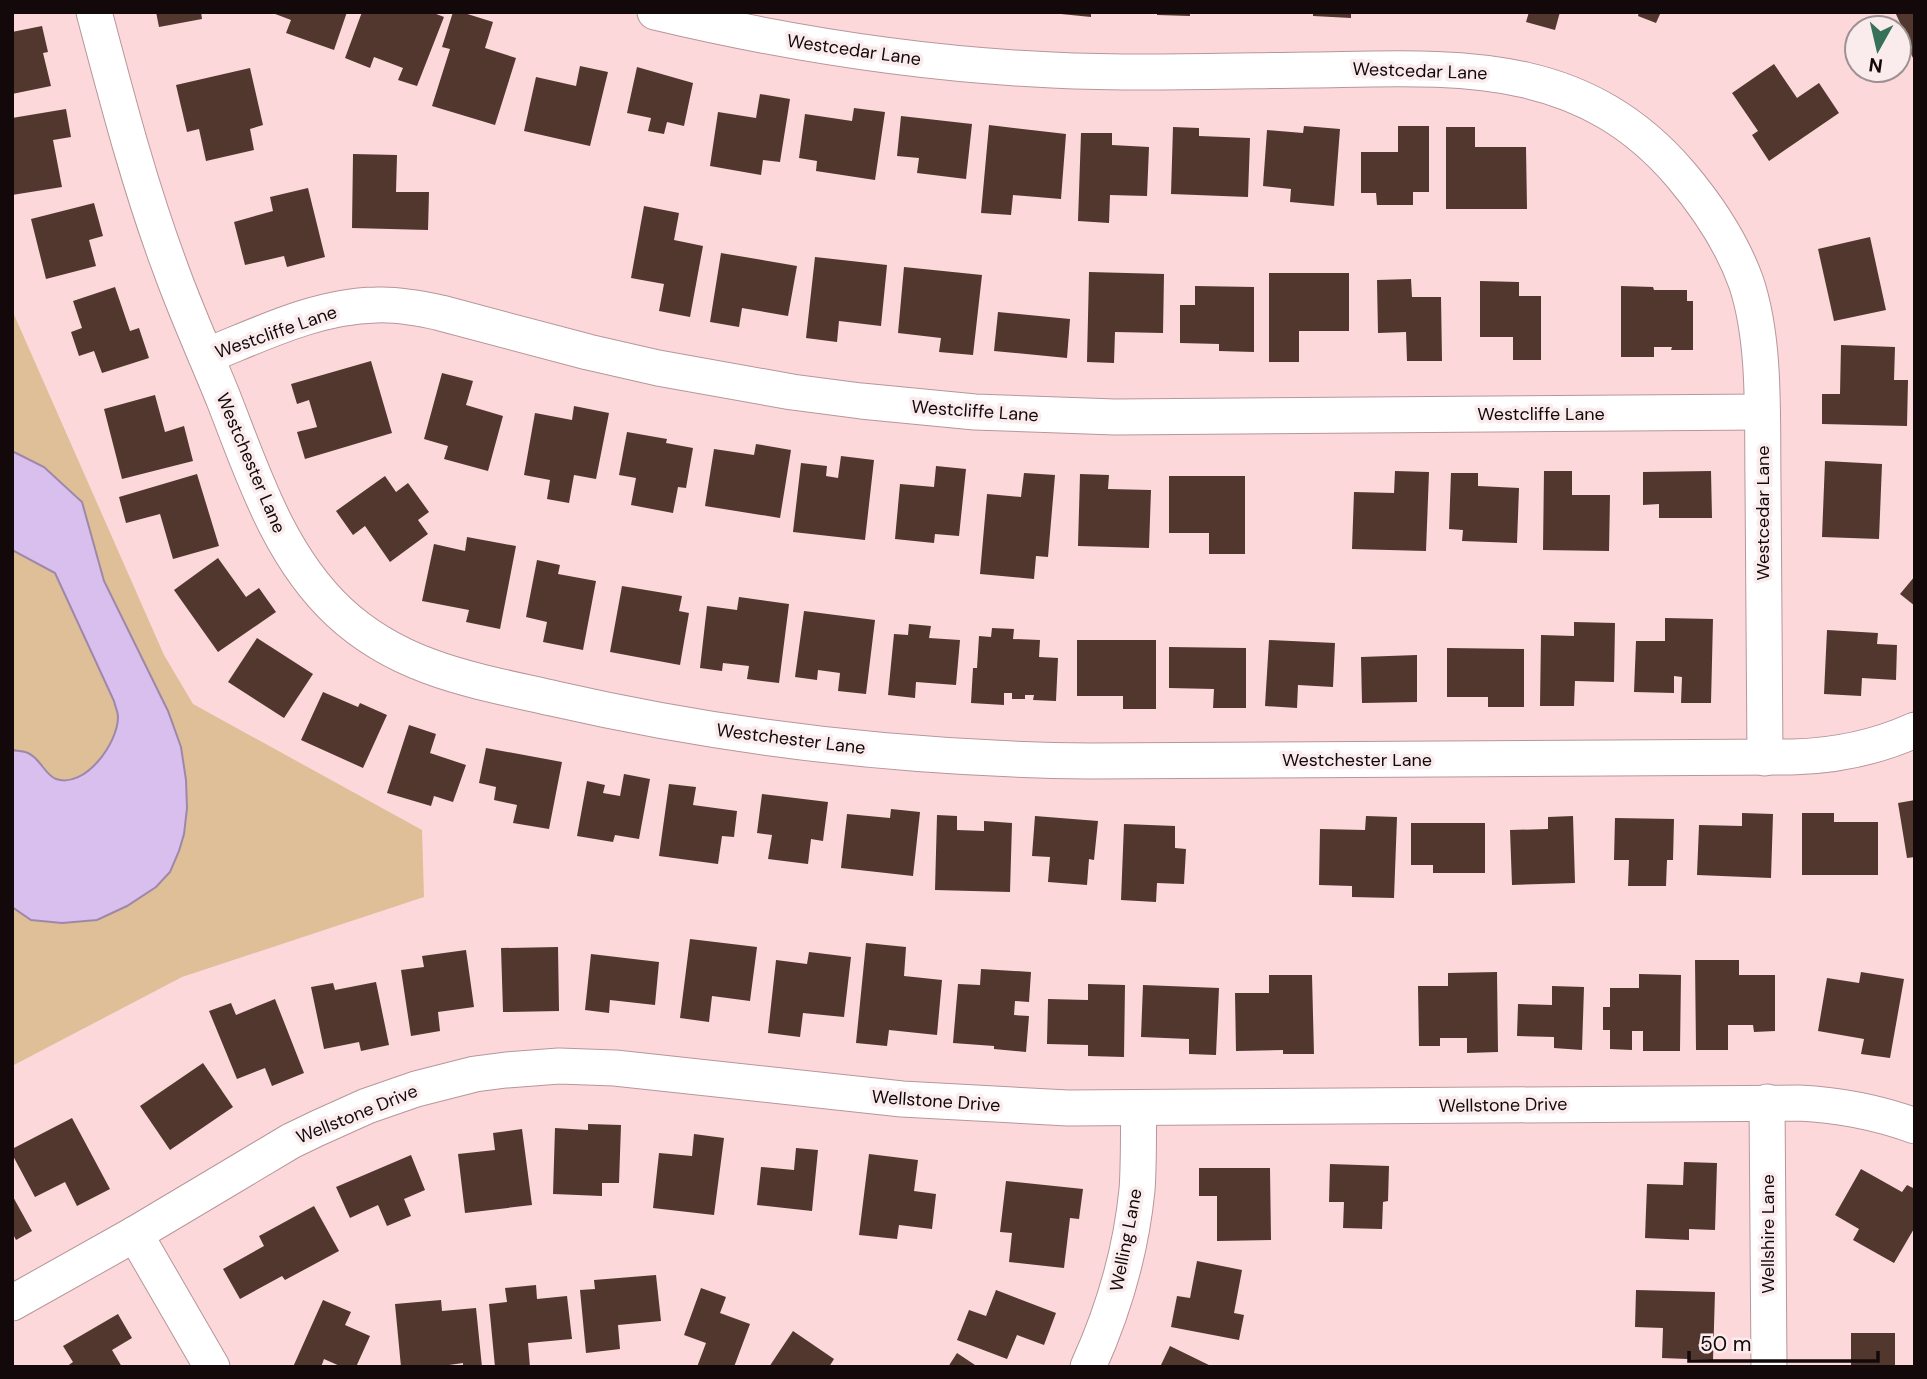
<svg xmlns="http://www.w3.org/2000/svg" width="1927" height="1379" viewBox="0 0 1927 1379" font-family="'DM Sans',sans-serif">
<style>
.green{fill:#debf98}
.water{fill:#d9bfed;stroke:#9e88a9;stroke-width:2}
.building{fill:#51372e}
.lines{fill:none;stroke-linecap:round;stroke-linejoin:round}
.minor-casing{stroke:#b79699;stroke-width:37}
.minor{stroke:#fff;stroke-width:35}
.labels{text-anchor:middle;stroke-width:7;stroke-linejoin:round;paint-order:stroke}
.street-label{font-size:18px;fill:#14090a;stroke:#faebed}
</style>
<rect width="100%" height="100%" fill="#fcd8db"/>
<polygon class="green" points="12,310 164,655 193,704 422,830 424,897 182,977 12,1066"/>
<path class="water" d="M12,451L44,467L82,502L104,581L168,711L181,747L186,780L187,808L184,834L179,851L170,872L156,887L127,906L97,920L62,923L31,920L12,907V750C17,751 24,751 28,753C40,758 45,775 56,779C85,789 118,743 118,717C118,712 115,706 114,701L55,573L12,550Z"/>
<g class="building">
<polygon points="156,12 201,12 202,19 159,27"/>
<polygon points="270,12 347,12 334,50 286,33 291,20"/>
<polygon points="362,12 431,12 444,17 417,86 398,80 403,68 374,57 370,68 345,58"/>
<polygon points="453,12 461,12 493,22 485,48 516,58 495,125 432,106 450,49 442,47"/>
<polygon points="1061,12 1091,12 1091,17 1061,14"/>
<polygon points="1157,12 1190,12 1190,16 1157,15"/>
<polygon points="1313,12 1351,12 1351,18 1313,16"/>
<polygon points="1529,12 1560,12 1555,30 1526,22"/>
<polygon points="1639,12 1661,12 1656,23 1638,16"/>
<polygon points="1895,12 1915,12 1915,57 1913,58 1899,29 1899,26 1901,25"/>
<polygon points="42,26 48,52 43,53 51,86 12,94 12,32"/>
<polygon points="1774,64 1797,98 1819,83 1839,113 1769,161 1752,135 1758,131 1732,93"/>
<polygon points="580,66 608,72 590,146 524,131 536,77 576,86"/>
<polygon points="637,67 693,83 684,126 667,122 664,134 648,131 651,118 627,113"/>
<polygon points="250,68 263,125 250,129 254,150 206,161 199,129 187,132 176,85"/>
<polygon points="760,94 790,99 780,162 763,160 761,175 710,166 718,112 756,118"/>
<polygon points="854,108 885,112 875,180 816,171 817,161 799,158 805,114 852,121"/>
<polygon points="66,109 71,137 53,140 62,187 12,195 12,118"/>
<polygon points="901,116 972,124 966,179 917,173 919,158 897,156"/>
<polygon points="989,125 1066,134 1061,199 1013,195 1011,215 981,213"/>
<polygon points="1304,126 1340,129 1334,206 1290,202 1291,189 1263,186 1267,130 1303,133"/>
<polygon points="1398,126 1429,126 1429,192 1413,192 1413,205 1377,205 1376,193 1361,193 1361,152 1398,152"/>
<polygon points="1173,127 1199,128 1199,136 1250,138 1248,197 1171,194"/>
<polygon points="1446,127 1475,127 1475,147 1526,147 1527,209 1446,209"/>
<polygon points="1081,133 1112,133 1112,145 1149,147 1147,196 1110,195 1109,223 1078,221"/>
<polygon points="353,154 397,155 396,192 429,192 428,230 352,228"/>
<polygon points="308,188 325,257 287,267 284,256 245,265 234,222 273,211 270,197"/>
<polygon points="94,203 103,236 89,240 96,266 46,279 31,219"/>
<polygon points="644,206 679,213 674,240 703,246 690,317 659,311 664,284 631,278"/>
<polygon points="1870,237 1886,310 1834,321 1818,249"/>
<polygon points="721,253 797,266 788,316 742,308 739,327 710,322"/>
<polygon points="815,257 887,265 881,326 839,321 837,342 806,338"/>
<polygon points="904,267 982,275 973,355 939,352 941,338 898,333"/>
<polygon points="1089,272 1164,274 1163,333 1115,332 1114,363 1087,362"/>
<polygon points="1269,273 1349,273 1349,331 1299,331 1299,362 1269,362"/>
<polygon points="1411,279 1412,297 1441,297 1442,361 1407,361 1406,332 1378,333 1377,280"/>
<polygon points="1480,281 1519,282 1519,296 1541,296 1541,360 1513,360 1513,337 1480,337"/>
<polygon points="1195,286 1254,287 1254,352 1219,351 1219,344 1180,343 1180,305 1195,305"/>
<polygon points="1621,286 1653,287 1654,290 1687,290 1687,301 1693,301 1693,350 1671,350 1672,347 1654,347 1654,357 1621,357"/>
<polygon points="115,287 130,331 139,328 149,358 102,373 94,351 79,356 71,332 82,328 73,301"/>
<polygon points="998,312 1070,319 1067,358 994,351"/>
<polygon points="1841,345 1895,347 1894,380 1908,380 1907,426 1822,424 1822,394 1840,394"/>
<polygon points="371,361 392,433 305,459 297,432 317,427 309,400 297,404 291,384"/>
<polygon points="442,373 473,381 466,405 503,416 488,471 444,459 448,446 424,439"/>
<polygon points="155,395 165,432 184,426 193,461 122,479 104,409"/>
<polygon points="574,406 609,413 596,479 574,475 569,503 547,499 550,480 524,475 535,413 572,420"/>
<polygon points="627,432 667,439 666,443 693,448 686,488 678,487 673,513 631,505 636,478 619,475"/>
<polygon points="756,444 791,450 780,518 705,506 714,449 754,455"/>
<polygon points="841,456 874,460 865,540 793,532 801,463 827,466 826,476 838,478"/>
<polygon points="1825,461 1882,464 1879,539 1822,537"/>
<polygon points="936,466 966,469 959,536 935,534 934,543 895,539 900,484 934,487"/>
<polygon points="1395,471 1429,472 1426,551 1352,549 1354,492 1394,493"/>
<polygon points="1544,471 1572,471 1572,495 1610,495 1609,551 1543,550"/>
<polygon points="1711,471 1712,518 1659,518 1659,504 1643,505 1643,472"/>
<polygon points="1024,473 1055,475 1048,557 1036,556 1034,579 980,574 987,494 1021,497"/>
<polygon points="1451,473 1478,473 1478,486 1519,488 1517,543 1462,541 1463,530 1449,529"/>
<polygon points="197,474 219,546 173,559 160,514 126,523 119,497"/>
<polygon points="1080,474 1109,475 1108,489 1151,490 1149,548 1078,546"/>
<polygon points="385,476 396,492 408,483 429,512 418,520 428,534 390,562 365,526 353,535 336,511"/>
<polygon points="1169,476 1245,476 1245,554 1209,554 1209,533 1169,533"/>
<polygon points="467,537 516,546 500,629 466,622 469,610 422,601 434,544 465,551"/>
<polygon points="218,558 246,597 259,588 276,612 218,652 174,590"/>
<polygon points="537,560 560,565 558,574 596,581 583,650 543,642 547,622 526,617"/>
<polygon points="1915,576 1915,606 1900,594"/>
<polygon points="622,586 682,596 679,611 689,613 680,665 610,652"/>
<polygon points="739,597 789,604 779,683 747,679 749,666 723,663 722,671 700,668 707,606 737,610"/>
<polygon points="804,611 875,620 866,694 838,691 840,673 818,670 817,680 795,677"/>
<polygon points="1665,618 1713,619 1711,703 1681,703 1682,677 1674,676 1674,693 1634,692 1636,641 1665,641"/>
<polygon points="1574,622 1615,623 1614,682 1575,681 1574,706 1540,706 1541,635 1574,636"/>
<polygon points="909,624 931,626 929,638 960,640 956,685 916,682 915,698 888,695 894,634 908,635"/>
<polygon points="992,628 1014,629 1013,639 1040,640 1039,657 1058,658 1056,701 1033,700 1034,695 1025,695 1025,699 1012,699 1012,693 1004,693 1004,705 971,703 973,668 977,668 979,636 991,637"/>
<polygon points="1827,630 1878,633 1877,644 1897,645 1896,680 1862,678 1861,696 1824,694"/>
<polygon points="257,638 313,674 284,718 228,682"/>
<polygon points="1077,640 1156,640 1156,709 1123,709 1123,696 1077,696"/>
<polygon points="1269,640 1335,643 1333,687 1298,685 1297,708 1265,706"/>
<polygon points="1169,647 1246,648 1246,708 1213,708 1214,689 1169,688"/>
<polygon points="1447,648 1524,649 1524,707 1488,707 1488,697 1447,697"/>
<polygon points="1417,655 1417,702 1362,703 1361,657"/>
<polygon points="323,692 358,707 360,703 387,715 363,768 301,740"/>
<polygon points="409,725 436,734 430,753 466,765 453,802 434,796 431,806 387,793"/>
<polygon points="486,748 562,762 549,829 513,823 517,805 494,800 496,787 479,783"/>
<polygon points="624,774 650,779 639,839 615,835 613,842 577,836 587,781 605,785 603,793 620,796"/>
<polygon points="669,784 696,787 693,805 737,811 734,837 722,836 718,864 659,856"/>
<polygon points="762,794 828,802 823,841 811,839 808,864 768,859 772,835 757,833"/>
<polygon points="1915,800 1915,857 1907,858 1898,803"/>
<polygon points="891,809 920,812 913,876 841,868 847,814 890,818"/>
<polygon points="1742,813 1773,814 1771,878 1697,875 1699,825 1742,826"/>
<polygon points="1802,813 1834,813 1834,822 1878,822 1878,875 1802,875"/>
<polygon points="937,815 957,816 957,830 984,831 984,821 1012,823 1010,892 935,890"/>
<polygon points="1035,816 1098,821 1094,860 1089,859 1087,885 1048,882 1050,857 1032,856"/>
<polygon points="1366,816 1397,817 1394,898 1352,897 1352,886 1319,885 1320,829 1365,830"/>
<polygon points="1573,816 1575,883 1512,885 1510,830 1548,829 1548,817"/>
<polygon points="1615,818 1674,819 1673,860 1667,860 1666,886 1628,886 1629,860 1614,860"/>
<polygon points="1411,823 1485,823 1485,873 1433,873 1433,865 1411,865"/>
<polygon points="1124,824 1175,826 1175,848 1186,849 1184,884 1157,883 1156,902 1121,900"/>
<polygon points="690,939 757,947 750,1001 712,996 709,1022 680,1018"/>
<polygon points="866,943 906,947 904,976 942,980 937,1035 889,1030 887,1046 856,1043"/>
<polygon points="558,947 559,1011 503,1012 501,948"/>
<polygon points="466,950 474,1007 438,1012 440,1031 411,1036 401,970 424,967 422,956"/>
<polygon points="809,952 851,957 844,1017 803,1013 800,1037 768,1033 776,960 807,964"/>
<polygon points="591,954 659,962 655,1005 610,1000 609,1013 585,1010"/>
<polygon points="1695,960 1739,960 1739,975 1775,975 1775,1031 1754,1032 1753,1025 1728,1025 1728,1050 1696,1050"/>
<polygon points="981,969 1031,972 1029,1002 1015,1001 1014,1015 1029,1016 1026,1052 994,1049 994,1046 953,1043 958,984 980,985"/>
<polygon points="1497,972 1498,1052 1467,1053 1467,1038 1440,1038 1440,1046 1419,1046 1418,986 1448,986 1448,973"/>
<polygon points="1861,972 1904,979 1890,1058 1861,1054 1864,1039 1818,1031 1827,978 1859,983"/>
<polygon points="1639,974 1681,975 1680,1051 1643,1051 1643,1031 1632,1031 1632,1050 1610,1049 1610,1030 1603,1030 1603,1007 1610,1007 1610,988 1639,988"/>
<polygon points="1269,975 1312,975 1314,1054 1283,1054 1283,1050 1236,1051 1235,993 1269,993"/>
<polygon points="376,982 389,1045 361,1051 359,1042 324,1049 311,987 333,983 335,990"/>
<polygon points="1088,984 1125,985 1124,1057 1088,1056 1088,1045 1047,1044 1048,999 1088,1000"/>
<polygon points="1143,985 1219,988 1216,1055 1189,1054 1189,1039 1141,1037"/>
<polygon points="1552,986 1584,987 1582,1050 1554,1048 1554,1037 1517,1036 1518,1004 1552,1005"/>
<polygon points="275,999 304,1073 272,1086 265,1068 237,1079 209,1011 231,1003 236,1015"/>
<polygon points="203,1063 233,1107 170,1150 140,1106"/>
<polygon points="72,1118 110,1189 77,1206 65,1182 35,1197 12,1154 12,1149"/>
<polygon points="588,1124 621,1125 619,1183 602,1183 602,1196 553,1194 555,1128 588,1130"/>
<polygon points="522,1129 532,1205 465,1213 458,1154 495,1150 493,1133"/>
<polygon points="694,1134 724,1138 714,1215 653,1208 659,1153 692,1156"/>
<polygon points="796,1148 818,1150 812,1211 757,1205 761,1167 794,1170"/>
<polygon points="869,1154 918,1160 914,1191 936,1194 932,1229 899,1225 897,1239 859,1235"/>
<polygon points="411,1155 425,1190 404,1199 411,1216 387,1226 378,1205 350,1218 336,1187"/>
<polygon points="1684,1162 1717,1163 1715,1230 1689,1229 1689,1240 1645,1238 1647,1184 1683,1185"/>
<polygon points="1330,1164 1389,1166 1388,1201 1383,1202 1382,1229 1343,1228 1344,1202 1329,1202"/>
<polygon points="1199,1168 1270,1168 1271,1240 1217,1241 1217,1196 1199,1196"/>
<polygon points="1861,1169 1902,1192 1907,1185 1915,1189 1915,1227 1894,1263 1853,1240 1859,1229 1835,1215"/>
<polygon points="1006,1181 1083,1189 1079,1219 1070,1218 1064,1268 1009,1262 1012,1233 1000,1232"/>
<polygon points="12,1195 32,1231 16,1240 12,1232"/>
<polygon points="314,1206 339,1251 285,1280 282,1276 240,1299 223,1269 264,1246 259,1236"/>
<polygon points="1197,1261 1242,1270 1234,1313 1244,1315 1239,1340 1171,1327 1177,1296 1190,1298"/>
<polygon points="656,1275 661,1321 618,1325 620,1349 586,1353 580,1290 595,1289 594,1280"/>
<polygon points="536,1285 537,1299 567,1296 572,1339 528,1343 530,1367 495,1367 489,1304 507,1302 505,1288"/>
<polygon points="701,1288 726,1297 720,1313 750,1324 734,1367 697,1367 706,1343 684,1335"/>
<polygon points="996,1290 1056,1313 1044,1345 1017,1335 1007,1359 957,1340 969,1310 986,1316"/>
<polygon points="1636,1290 1715,1292 1713,1360 1662,1358 1663,1328 1635,1327"/>
<polygon points="323,1300 351,1312 345,1325 370,1336 356,1367 342,1367 324,1359 321,1367 293,1367"/>
<polygon points="441,1300 442,1311 476,1308 482,1367 463,1367 463,1363 435,1367 401,1367 395,1304"/>
<polygon points="118,1314 132,1338 112,1350 122,1367 66,1367 73,1362 63,1346"/>
<polygon points="793,1331 834,1359 829,1367 769,1367"/>
<rect x="1851" y="1333" width="44" height="34"/>
<polygon points="1170,1346 1213,1367 1160,1367"/>
<polygon points="957,1353 978,1367 948,1367"/>
</g>
<g class="lines">
<g class="minor-casing">
<g id="minor">
<path d="M94,12C117,98 139,184 170,267C186,312 206,355 224,400C253,474 279,556 339,612C401,670 477,681 556,699C731,739 911,759 1090,761L1792,757C1835,756 1875,748 1915,730"/>
<path d="M655,12C785,43 917,64 1052,70C1138,74 1225,71 1311,70C1453,68 1580,56 1681,175C1708,207 1732,243 1746,282C1766,341 1762,419 1763,482C1764,574 1764,666 1765,758"/>
<path d="M206,356C261,334 317,306 376,305C398,304 419,308 441,313L588,352L658,368L792,392L861,401L975,412L1115,417L1762,412"/>
<polyline points="1767,1102 1769,1367"/>
<polyline points="135,1234 212,1367"/>
<path d="M12,1303L135,1234L291,1141L318,1128L367,1106L416,1089L475,1074L506,1070L559,1066L615,1068L902,1099L1068,1108L1799,1103C1840,1105 1877,1112 1915,1126"/>
<path d="M1088,1367C1113,1312 1131,1250 1137,1190C1139,1163 1138,1135 1139,1108"/>
</g>
</g>
<use href="#minor" class="minor"/>
</g>
<g class="labels">
<g class="street-label">
<text transform="translate(854 50) rotate(8)" y="6">Westcedar Lane</text>
<text transform="translate(1420 71) rotate(2)" y="6">Westcedar Lane</text>
<text transform="translate(276 332) rotate(-19)" y="6">Westcliffe Lane</text>
<text transform="translate(975 411) rotate(4)" y="6">Westcliffe Lane</text>
<text x="1541" y="420">Westcliffe Lane</text>
<text transform="translate(251 463) rotate(67)" y="6">Westchester Lane</text>
<text transform="translate(1763 513) rotate(-90)" y="6">Westcedar Lane</text>
<text transform="translate(791 739) rotate(7)" y="6">Westchester Lane</text>
<text x="1357" y="766">Westchester Lane</text>
<text transform="translate(936 1101) rotate(4)" y="6">Wellstone Drive</text>
<text transform="translate(1503 1105) rotate(-1)" y="6">Wellstone Drive</text>
<text transform="translate(357 1114) rotate(-22)" y="6">Wellstone Drive</text>
<text transform="translate(1768 1234) rotate(-90)" y="6">Wellshire Lane</text>
<text transform="translate(1126 1240) rotate(-79)" y="6">Welling Lane</text>
</g>
</g>
<rect width="1927" height="1379" fill="none" stroke="#14090a" stroke-width="28"/>
<g transform="translate(1878 49) rotate(188)"><circle r="33" fill="#faebed" stroke="#9e9192" stroke-width="2"/>
<path d="M0-5L12 26L0 18L-12 26Z" fill="#387159"/>
<text y="-10" font-size="19" font-weight="bold" text-anchor="middle" fill="#14090a">N</text>
</g>
<path d="M1689 1351v10h189v-10" fill="none" stroke="#14090a" stroke-width="3.5"/>
<text x="1700" y="1351" font-size="21" fill="#14090a" stroke="#faebed" stroke-width="5" paint-order="stroke">50 m</text>
</svg>
